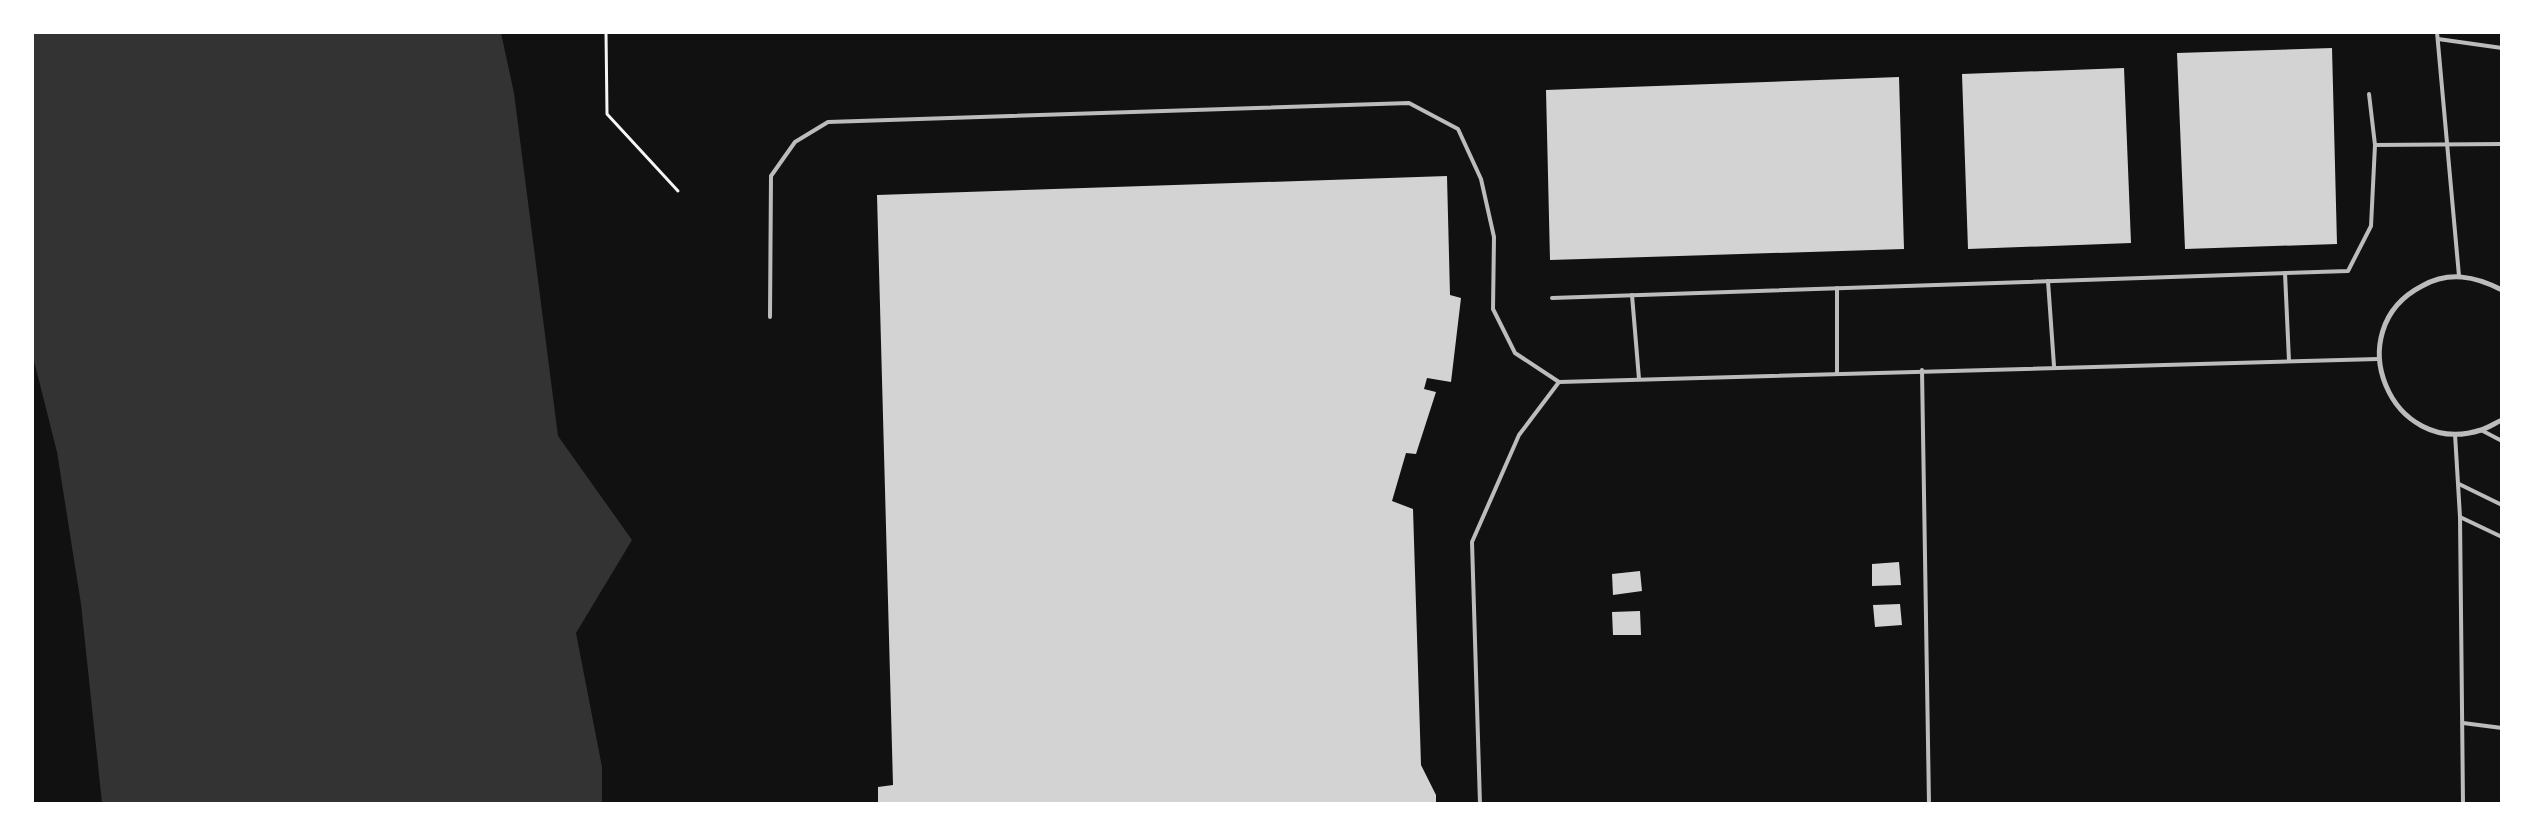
<svg xmlns="http://www.w3.org/2000/svg" width="2534" height="836" viewBox="0 0 2534 836" font-family="'Fira Sans',sans-serif">
<style>
.water{fill:#333}
.building{fill:#d3d3d3}
.lines{fill:none;stroke-linecap:round;stroke-linejoin:round}
.path{stroke:#f5f5f5;stroke-width:3}
.service{stroke:#bcbcbc;stroke-width:4}
.minor{stroke:#bcbcbc;stroke-width:5}
</style>
<rect width="100%" height="100%" fill="#111"/>
<polygon class="water" points="32,33 501,33 514,93 558,436 632,540 576,633 602,767 602,803 102,803 81,604 57,452 33,357"/>
<g class="building">
<polygon points="2332,48 2337,244 2185,249 2177,53"/>
<polygon points="2124,68 2131,243 1968,249 1962,74"/>
<polygon points="1899,77 1904,249 1550,260 1546,90"/>
<polygon points="1447,176 1450,295 1461,298 1451,382 1427,378 1424,389 1436,392 1416,454 1406,453 1392,501 1413,509 1421,765 1436,795 1436,804 878,804 878,787 893,785 877,195"/>
<polygon points="1899,562 1901,585 1872,586 1872,564"/>
<polygon points="1640,571 1642,591 1613,595 1612,574"/>
<polygon points="1900,604 1902,625 1875,627 1873,605"/>
<polygon points="1640,611 1641,635 1613,635 1612,612"/>
</g>
<g class="lines">
<polyline class="path" points="606,32 607,114 678,191"/>
<g class="service">
<polyline points="2437,32 2459,276"/>
<polyline points="2438,39 2502,48"/>
<polyline points="2369,94 2375,145 2502,144"/>
<polyline points="2285,273 2289,361"/>
<polyline points="2048,281 2054,366"/>
<polyline points="1837,288 1837,373"/>
<polyline points="1632,295 1639,379"/>
<polyline points="1552,298 2348,271 2371,226 2375,145"/>
<polyline points="770,317 771,176 795,142 828,122 1409,103 1458,129 1481,179 1494,237 1493,309 1515,353 1559,382 2378,359"/>
<polyline points="1922,370 1929,804"/>
<polyline points="2481,430 2502,441"/>
<polyline points="2455,434 2460,517 2463,804"/>
<polyline points="2459,484 2502,505"/>
<polyline points="2460,517 2502,537"/>
<polyline points="2463,723 2502,728"/>
<polyline points="1480,804 1472,542 1519,435 1559,382"/>
</g>
<path class="minor" d="M2502,290C2475,276 2449,271 2422,286C2337,330 2391,459 2481,430C2488,428 2495,423 2502,420"/>
</g>
<rect width="2534" height="836" fill="none" stroke="#ffffff" stroke-width="68"/>
</svg>
